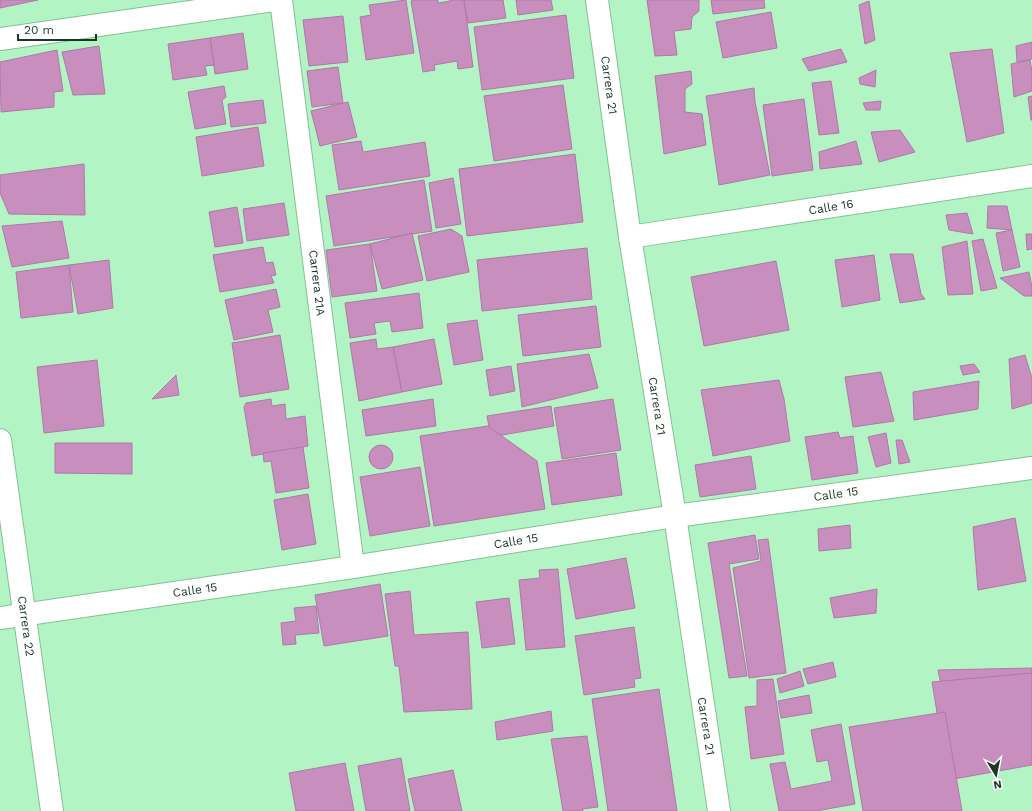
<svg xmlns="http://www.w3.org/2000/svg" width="1032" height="811" viewBox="0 0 1032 811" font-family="'Work Sans',sans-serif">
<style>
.building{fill:#c88fbe;stroke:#b078a7}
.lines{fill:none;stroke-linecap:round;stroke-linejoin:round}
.minor-casing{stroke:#82c294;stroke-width:24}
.minor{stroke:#fff;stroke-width:22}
.labels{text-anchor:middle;stroke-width:3;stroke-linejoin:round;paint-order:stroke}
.street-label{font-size:12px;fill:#1c3724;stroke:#fff}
</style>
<rect width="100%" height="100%" fill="#b3f4c4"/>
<g class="building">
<polygon points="0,0 38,0 0,8"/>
<polygon points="406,0 414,53 366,60 360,17 371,15 369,5"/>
<polygon points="416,0 438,0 438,3 450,1 449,0 464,0 473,67 458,69 457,61 434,65 435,70 423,72 411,1"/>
<polygon points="464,0 503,0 506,18 468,23"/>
<polygon points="516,0 551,0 553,10 518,15"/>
<polygon points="647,0 699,0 699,11 692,17 691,29 674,31 677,55 655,56"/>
<polygon points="711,0 764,0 765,8 713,14"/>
<polygon points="869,1 875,40 865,44 859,5"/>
<polygon points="771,12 777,48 723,58 716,22"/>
<polygon points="566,15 574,78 482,90 474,27"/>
<polygon points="343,16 348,62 309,66 303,20"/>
<polygon points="243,33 248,69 215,74 210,38"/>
<polygon points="210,38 214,65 205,66 207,75 173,80 168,44"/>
<polygon points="1032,42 1032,59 1017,62 1016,46"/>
<polygon points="99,46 105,94 73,95 62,52"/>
<polygon points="841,49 847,62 809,71 802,59"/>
<polygon points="992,49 1004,133 967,142 950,53"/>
<polygon points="57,50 63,91 54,92 54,107 1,112 0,62"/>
<polygon points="1030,60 1032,72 1032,91 1014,97 1011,64"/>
<polygon points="338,67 343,103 312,107 307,71"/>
<polygon points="876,70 875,87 860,84 859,78"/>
<polygon points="691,71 692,84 685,89 685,112 702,114 706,145 664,154 655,76"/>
<polygon points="831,81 839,133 819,135 812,83"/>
<polygon points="563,85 572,149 494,161 484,96"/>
<polygon points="224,86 226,97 222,100 226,124 195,129 188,92"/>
<polygon points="754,88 755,102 770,175 719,185 706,96"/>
<polygon points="1032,96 1032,120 1031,120 1028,97"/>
<polygon points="804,99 813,170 772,176 763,105"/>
<polygon points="263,100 266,123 231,127 228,104"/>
<polygon points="881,101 880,110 866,110 863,103"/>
<polygon points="348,102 357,137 320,146 311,111"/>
<polygon points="258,127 264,166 202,176 196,137"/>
<polygon points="900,130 915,152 879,162 871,132"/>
<polygon points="361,141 363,152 425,142 430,176 339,190 332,145"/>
<polygon points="856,141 862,164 820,169 819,152"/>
<polygon points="575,154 583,222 467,236 459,169"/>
<polygon points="84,164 85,215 9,214 0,193 0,175"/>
<polygon points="453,178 461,224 436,228 429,183"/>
<polygon points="424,180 432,231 334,246 326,196"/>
<polygon points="284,203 289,235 247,241 243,209"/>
<polygon points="988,206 1007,206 1012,230 987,228"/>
<polygon points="237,207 243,243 215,247 209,212"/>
<polygon points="967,213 973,234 949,230 946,215"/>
<polygon points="62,221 69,258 12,267 2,226"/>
<polygon points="451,229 462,236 469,272 427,281 418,236"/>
<polygon points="1012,230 1020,267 1003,271 996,233"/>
<polygon points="412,233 423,280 382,289 370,244"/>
<polygon points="1026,234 1032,234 1032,249 1027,250"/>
<polygon points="983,239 997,288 981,291 972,241"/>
<polygon points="967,241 973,294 948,295 942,247"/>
<polygon points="370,244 377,291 332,297 326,250"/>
<polygon points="263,247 266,263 273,262 276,275 271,276 274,283 220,292 213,255"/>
<polygon points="587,248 592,299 482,311 477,260"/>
<polygon points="890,254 913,254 921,294 925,299 900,303"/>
<polygon points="874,255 880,300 842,307 835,260"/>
<polygon points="109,260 113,308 78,314 69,265"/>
<polygon points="776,261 789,330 704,346 691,277"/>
<polygon points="69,265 73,312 21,318 16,272"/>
<polygon points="1029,272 1032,287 1032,296 1024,296 1000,278"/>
<polygon points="276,289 280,307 268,310 273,332 234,340 225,300"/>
<polygon points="419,293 423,328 392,332 390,321 374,323 376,334 350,338 345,303"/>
<polygon points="596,306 601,347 523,356 518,315"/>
<polygon points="477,320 483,360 454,365 447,324"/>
<polygon points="280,335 289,389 240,397 232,343"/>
<polygon points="376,339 377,349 393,347 402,392 359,401 350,343"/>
<polygon points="434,339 442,384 402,392 393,347"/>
<polygon points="589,354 598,388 522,407 517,364"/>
<polygon points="1025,355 1032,378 1032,403 1012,409 1009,359"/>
<polygon points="97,360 104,426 44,433 37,367"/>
<polygon points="974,364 980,372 963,375 960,366"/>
<polygon points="511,366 515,391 490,396 486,370"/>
<polygon points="881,372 894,421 853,427 845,377"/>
<polygon points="176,375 179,395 152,399"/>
<polygon points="779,380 784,399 790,441 713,456 701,390"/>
<polygon points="979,381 978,409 914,420 913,392"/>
<polygon points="271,399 272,406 285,404 286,419 305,416 308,446 252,456 244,407 246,403"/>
<polygon points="433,399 436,426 366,436 362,410"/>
<polygon points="613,399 621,450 562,459 554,408"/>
<polygon points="551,406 554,426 491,437 487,416"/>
<polygon points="488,426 537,461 545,509 434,526 420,436"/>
<polygon points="838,432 840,438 853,436 858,473 812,480 805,437"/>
<polygon points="886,433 891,463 876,467 868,437"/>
<polygon points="896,440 902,440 910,462 899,464"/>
<polygon points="55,443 132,443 132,474 55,473"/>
<circle cx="381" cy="457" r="12"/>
<polygon points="303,447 309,488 276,493 271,461 264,462 263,453"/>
<polygon points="616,453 622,495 552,505 546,463"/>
<polygon points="751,456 756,489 700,497 695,465"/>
<polygon points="420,467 430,526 370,536 360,477"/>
<polygon points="308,494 316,544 282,550 274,500"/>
<polygon points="1015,518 1026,581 978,590 973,527"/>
<polygon points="850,525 851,548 819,551 818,529"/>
<polygon points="755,535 759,559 729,564 747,676 729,678 708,543"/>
<polygon points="768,539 786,673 749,678 733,568 761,561 758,540"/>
<polygon points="626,558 635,608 576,619 567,569"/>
<polygon points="558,569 565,647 526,650 519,580 540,578 539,570"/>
<polygon points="380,584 388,636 324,646 315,595"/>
<polygon points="877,589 876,613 834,618 830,598"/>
<polygon points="410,591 414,635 468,632 472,709 404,712 399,666 395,666 385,594"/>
<polygon points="509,598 515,644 482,648 476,602"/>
<polygon points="316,606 319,633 295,635 296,644 283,645 281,623 296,621 294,608"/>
<polygon points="634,627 641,678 634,679 635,687 584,695 575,636"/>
<polygon points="833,662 836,677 808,684 803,669"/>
<polygon points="1032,668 1032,764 959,772 938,670"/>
<polygon points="800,671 804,686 780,693 777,679"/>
<polygon points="1032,673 1032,765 948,780 932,682"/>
<polygon points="773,679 784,754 751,759 745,707 757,706 757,680"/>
<polygon points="659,689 677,811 608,811 592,699"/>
<polygon points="809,695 812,713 781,718 778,701"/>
<polygon points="551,711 553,731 497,740 495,722"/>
<polygon points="945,712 962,811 863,811 849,727"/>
<polygon points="841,724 855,804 816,811 779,811 770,764 785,762 791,789 832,781 828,760 817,762 811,730"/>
<polygon points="587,736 598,807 582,809 583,811 563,811 551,739"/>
<polygon points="401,758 410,811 366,811 358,766"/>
<polygon points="345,763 354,811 296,811 289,773"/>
<polygon points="453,770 462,811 415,811 408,779"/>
</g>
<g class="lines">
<g class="minor-casing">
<g id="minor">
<polyline points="281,0 353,567"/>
<polyline points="597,0 630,237 675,516 719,811"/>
<polyline points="0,39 274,0"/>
<polyline points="630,237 1032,176"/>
<polyline points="0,440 52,811"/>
<polyline points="0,618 353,567 675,516 1032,468"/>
</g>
</g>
<use href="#minor" class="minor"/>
</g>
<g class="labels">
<g class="street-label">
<text transform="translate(609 85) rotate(82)" y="4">Carrera 21</text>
<text transform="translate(831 207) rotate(-9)" y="4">Calle 16</text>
<text transform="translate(317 283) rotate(83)" y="4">Carrera 21A</text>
<text transform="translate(657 406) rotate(81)" y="4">Carrera 21</text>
<text transform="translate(836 494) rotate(-8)" y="4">Calle 15</text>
<text transform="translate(516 541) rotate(-9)" y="4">Calle 15</text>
<text transform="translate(195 590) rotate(-8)" y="4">Calle 15</text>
<text transform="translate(26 626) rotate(82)" y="4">Carrera 22</text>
<text transform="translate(706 726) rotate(81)" y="4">Carrera 21</text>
</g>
</g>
<g transform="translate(996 775) rotate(170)" stroke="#ffffff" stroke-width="3" paint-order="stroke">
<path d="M0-3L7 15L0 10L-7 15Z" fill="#1c3724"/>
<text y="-6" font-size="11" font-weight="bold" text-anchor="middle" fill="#1c3724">N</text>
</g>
<path d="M18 34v6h78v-6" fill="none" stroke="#1c3724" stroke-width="2"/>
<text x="24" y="34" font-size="12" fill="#1c3724" stroke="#ffffff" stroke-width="3" paint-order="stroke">20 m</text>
</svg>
